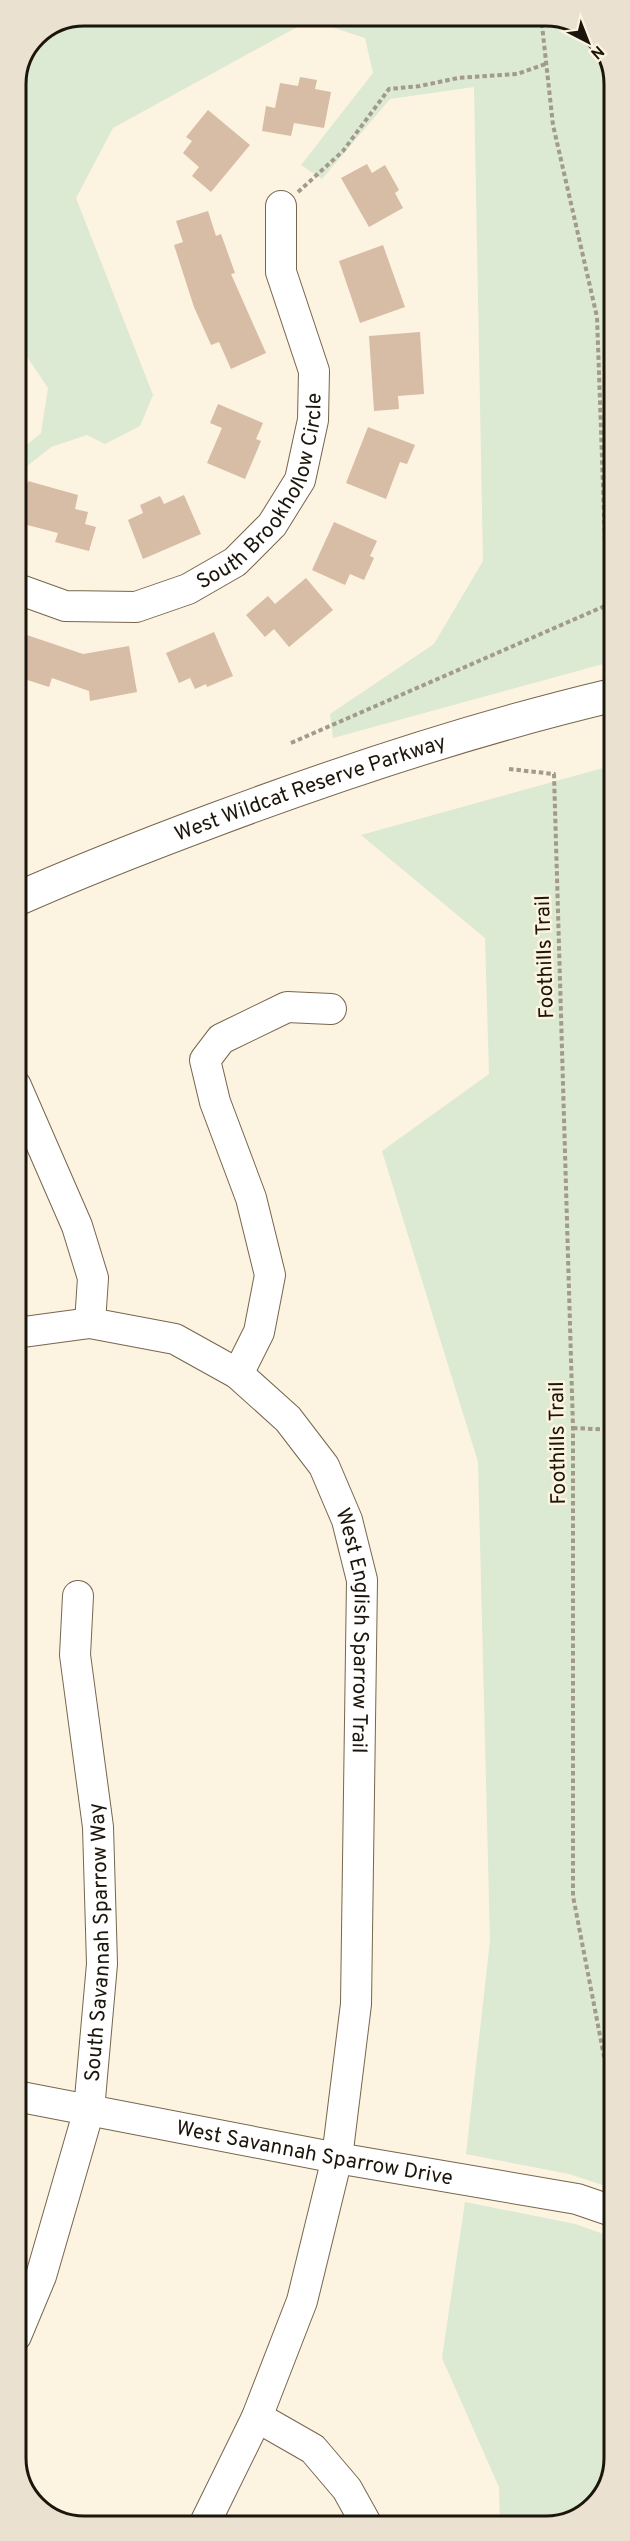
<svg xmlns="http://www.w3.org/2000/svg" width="630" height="2541" viewBox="0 0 630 2541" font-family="Overpass,sans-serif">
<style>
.green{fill:#dce9d3}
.building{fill:#d7bca6}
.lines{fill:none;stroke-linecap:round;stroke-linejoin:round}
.minor-casing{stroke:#76664d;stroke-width:32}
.major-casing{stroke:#76664d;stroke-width:35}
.path{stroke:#a29a8b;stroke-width:4;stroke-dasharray:4.5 3;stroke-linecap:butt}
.minor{stroke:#fff;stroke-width:30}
.major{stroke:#fff;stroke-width:33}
.labels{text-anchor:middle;stroke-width:5;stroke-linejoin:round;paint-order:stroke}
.street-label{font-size:21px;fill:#1c150b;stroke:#fdf3e1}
.rim{fill:none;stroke:#1c150b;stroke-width:3}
</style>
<rect width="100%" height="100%" fill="#fdf3e1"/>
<g class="green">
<polygon points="83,15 555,16 595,35 614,70 614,661 333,738 330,714 434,644 483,561 474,87 390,99 322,179 301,165 373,73 365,38 310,20 113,128 76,198 153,395 140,426 105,444 87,435 51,447 15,476 15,455 41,433 48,388 15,339 15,83 35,35"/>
<polygon points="614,765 615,2189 569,2174 466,2154 490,1941 478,1462 382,1151 489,1074 485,938 361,835"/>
<polygon points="465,2202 575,2224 615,2238 615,2458 598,2502 560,2525 500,2525 499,2487 442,2358"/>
</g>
<g class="building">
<polygon points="300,77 317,80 315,89 331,92 324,128 294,123 291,136 262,131 266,106 275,108 280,83 298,86"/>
<polygon points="208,110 250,145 211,192 192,176 199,167 183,153 192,141 186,137"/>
<polygon points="367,164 372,173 385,165 399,190 395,193 403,208 369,227 341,178"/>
<polygon points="208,211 216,236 221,234 235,273 231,274 266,353 231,369 219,342 211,345 194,307 174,245 183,242 176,221"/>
<polygon points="383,245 405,307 360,323 339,261"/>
<polygon points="420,332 424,394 398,396 399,409 374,411 369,336"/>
<polygon points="218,404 263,423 256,439 261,441 245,479 207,463 222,428 210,423"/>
<polygon points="368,427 415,445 407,464 400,462 386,499 346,483"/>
<polygon points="28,481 78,495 75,509 88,512 85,524 96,527 89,551 55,542 58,533 16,522"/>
<polygon points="184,495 201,534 143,559 128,520 143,513 140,505 160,496 164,504"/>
<polygon points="334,522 377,541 370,556 374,558 364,580 350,574 345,585 312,570"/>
<polygon points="306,578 333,610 289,647 274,629 265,637 246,615 268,596 275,604"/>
<polygon points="15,631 83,654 129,646 137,692 90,701 89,691 52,678 49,687 15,676"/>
<polygon points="214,632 233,676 207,687 206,684 195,689 190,678 179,683 166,653"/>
</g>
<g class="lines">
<g class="minor-casing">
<g id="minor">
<path id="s1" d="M15,588L65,606L136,607L188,589L235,562L272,525L300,480L313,420L314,371L281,272V206"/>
<polyline points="16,1086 77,1226 93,1278 90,1323"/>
<path id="s2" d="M16,1333L90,1323L175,1339L238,1374L288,1419L324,1466L347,1520L362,1580L356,2004L337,2158L302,2301L257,2417L204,2525"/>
<polyline points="238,1374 259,1332 270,1275 251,1198 215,1102 205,1060 221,1039 287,1007 331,1009"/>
<path id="s3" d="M16,2096L337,2158L577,2199L615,2212"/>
<path id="s4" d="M16,2336L41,2276L89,2110L102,1964L98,1827L75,1655L78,1596"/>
<polyline points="257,2417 313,2449 347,2489 367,2525"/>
</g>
</g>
<g class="major-casing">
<g id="major">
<path id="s5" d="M15,900C80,871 147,845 214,820C345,771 478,727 614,695"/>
</g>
</g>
<g class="path">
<polyline points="541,16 553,125 597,317 606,571 614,600"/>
<polyline points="541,16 561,18"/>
<polyline points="298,192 343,151 389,89 420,86 458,78 517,74 548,63"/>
<polyline points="291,743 614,602"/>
<polyline points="509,769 554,774 573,1428 573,1896 608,2077 615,2153"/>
<polyline points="573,1428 614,1430"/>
</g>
<use href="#minor" class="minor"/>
<use href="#major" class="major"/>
</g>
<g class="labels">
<g class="street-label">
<text dy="7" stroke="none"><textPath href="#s1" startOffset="309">South Brookhollow Circle</textPath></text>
<text dy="7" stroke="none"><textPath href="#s5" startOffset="316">West Wildcat Reserve Parkway</textPath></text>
<text transform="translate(544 957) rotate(-92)" y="7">Foothills Trail</text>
<text transform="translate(557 1443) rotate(-91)" y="7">Foothills Trail</text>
<text dy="7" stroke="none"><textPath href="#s2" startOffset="530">West English Sparrow Trail</textPath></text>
<text dy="7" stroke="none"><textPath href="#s4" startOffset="406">South Savannah Sparrow Way</textPath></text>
<text dy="7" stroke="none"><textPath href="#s3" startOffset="304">West Savannah Sparrow Drive</textPath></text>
</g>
</g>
<path d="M0 0H630V2541H0ZM84 26H546A58 58 0 0 1 604 84V2458A58 58 0 0 1 546 2516H84A58 58 0 0 1 26 2458V84A58 58 0 0 1 84 26Z" fill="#ebe1d0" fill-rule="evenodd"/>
<path class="rim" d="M84 26H546A58 58 0 0 1 604 84V2458A58 58 0 0 1 546 2516H84A58 58 0 0 1 26 2458V84A58 58 0 0 1 84 26Z"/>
<g transform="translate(588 42) rotate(138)" stroke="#fdf3e1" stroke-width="4.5" paint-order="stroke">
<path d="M0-4.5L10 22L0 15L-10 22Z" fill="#1c150b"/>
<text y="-9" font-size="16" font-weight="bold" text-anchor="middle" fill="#1c150b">N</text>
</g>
</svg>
